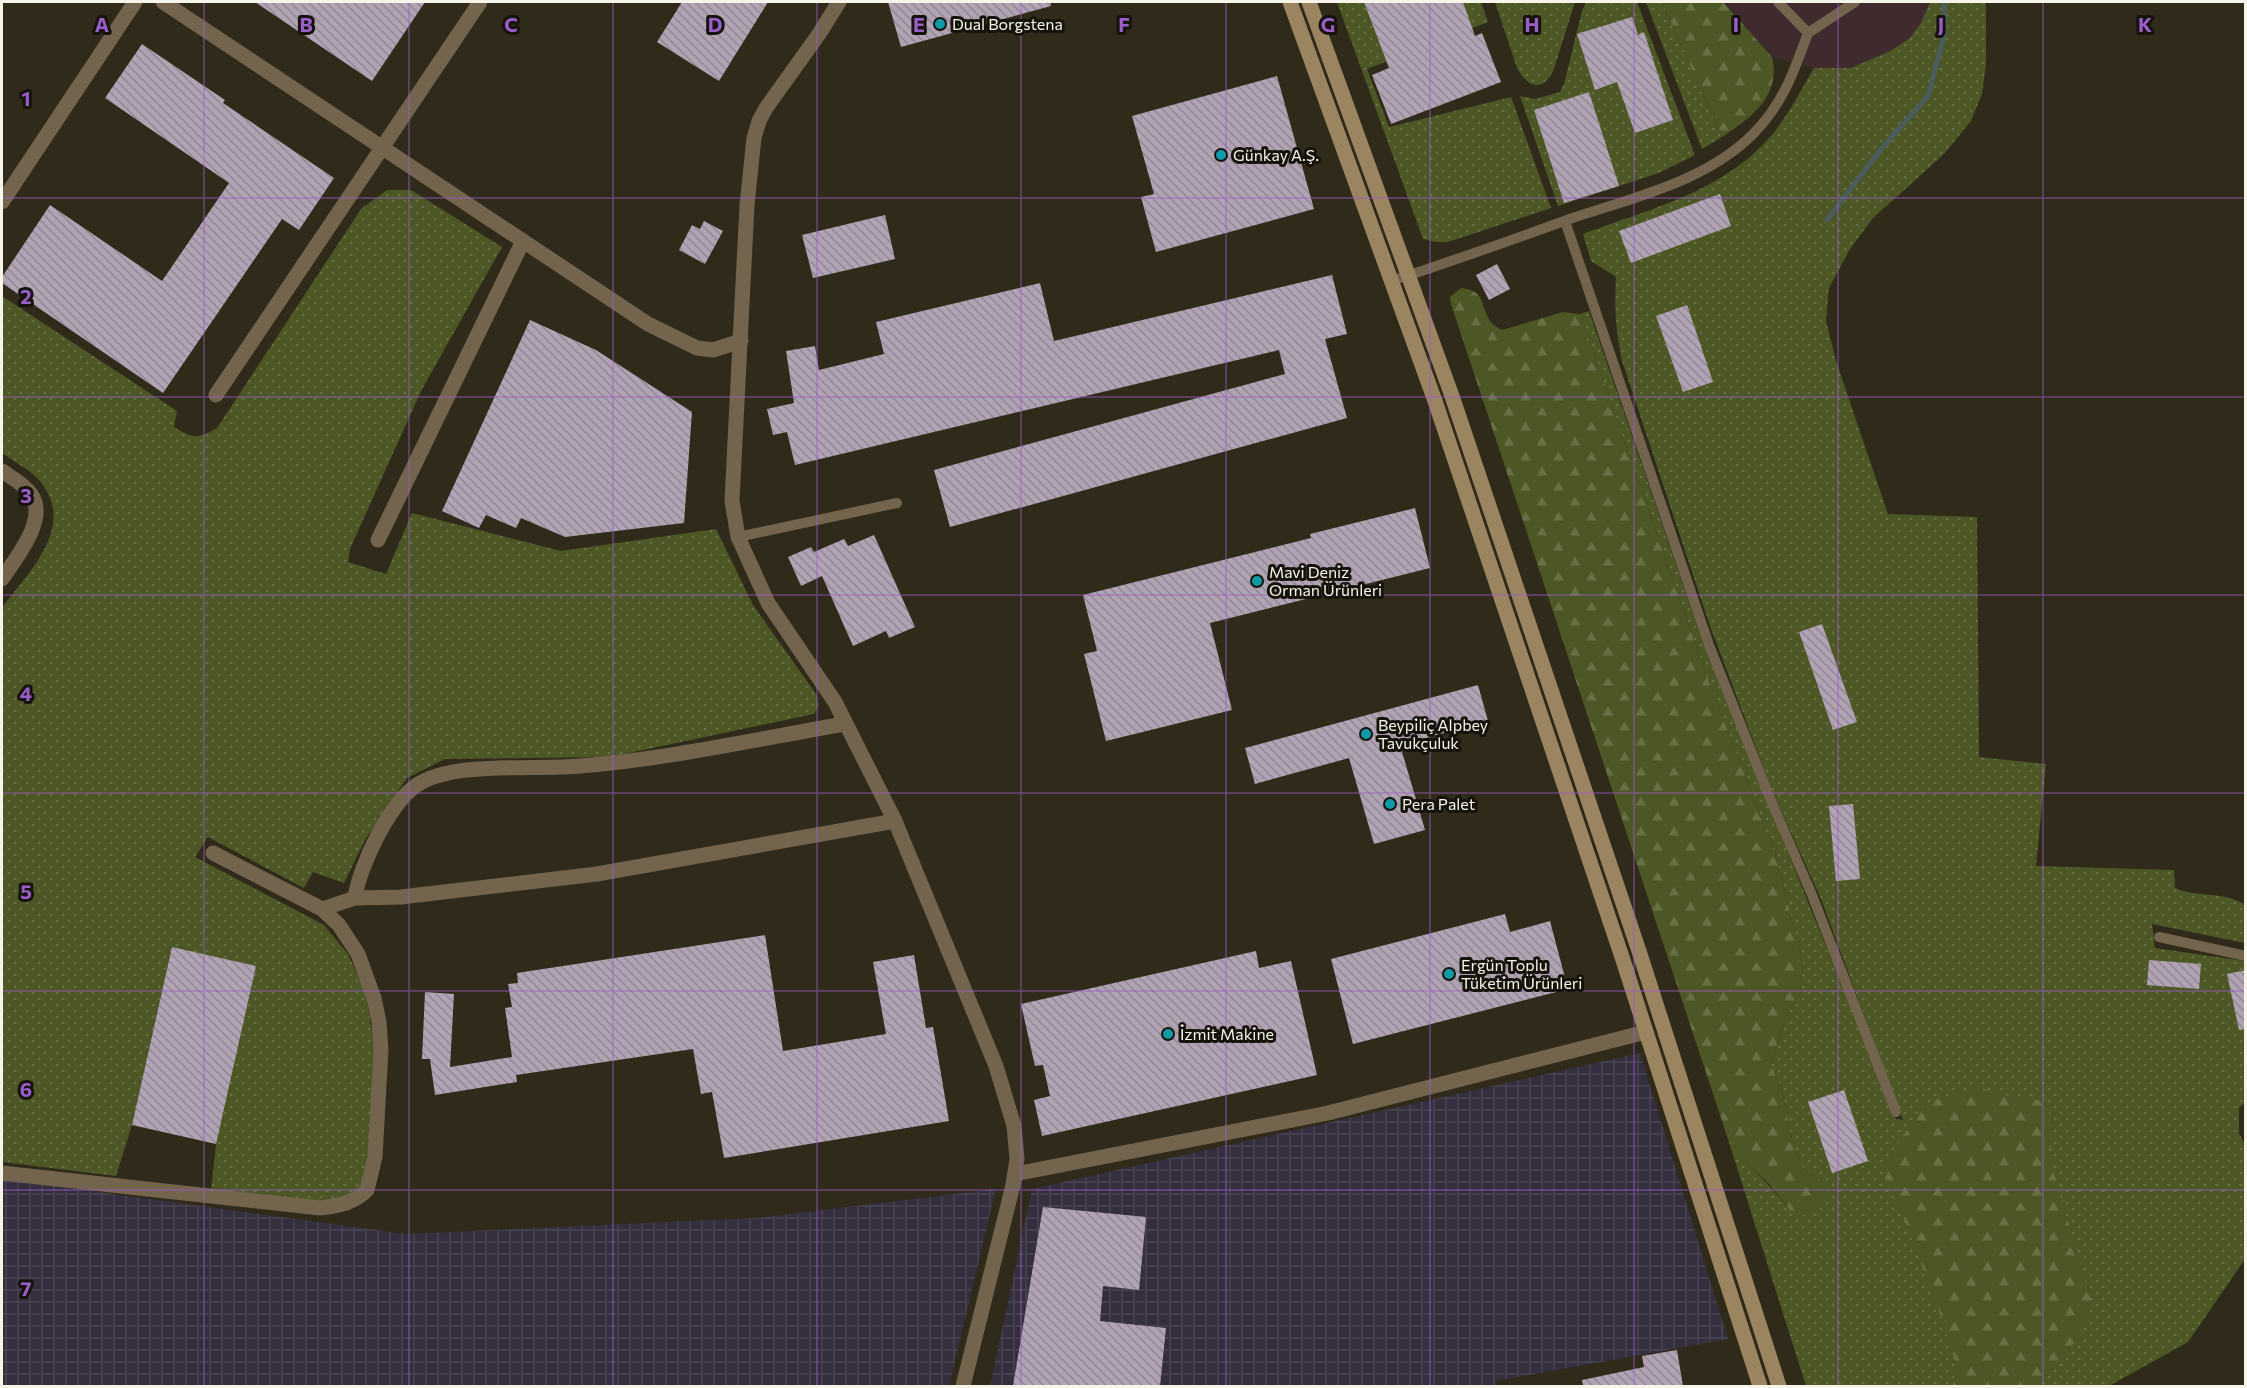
<svg xmlns="http://www.w3.org/2000/svg" width="2247" height="1388" viewBox="0 0 2247 1388" font-family="Commissioner,sans-serif">
<style>
.commercial{fill:#3f2b2d}
.industrial{fill:url(#industrial-grid)}
.grass{fill:url(#grass-dots)}
.forest{fill:url(#forest-firs)}
.lines{fill:none;stroke-linecap:round;stroke-linejoin:round}
.stream{stroke:#4b5c5c;stroke-width:5}
.building{fill:url(#building-back-hatch)}
.lane{stroke:#73644d;stroke-width:10}
.street{stroke:#73644d;stroke-width:15}
.secondary{stroke:#9b8460;stroke-width:15}
.grid{fill:none;stroke:#9a5eca;stroke-width:1.5;stroke-opacity:0.55}
.culture-dot{fill:#0f9aa8;stroke:#15130b;stroke-width:2}
.labels{text-anchor:middle;stroke-width:6;stroke-linejoin:round;paint-order:stroke}
.poi-label{font-size:16px;fill:#f7f4e9;stroke:#15130b;text-anchor:start}
.grid-label{font-size:20px;text-anchor:middle;font-weight:bold;fill:#9a5eca;stroke:#15130b;stroke-width:6;stroke-linejoin:round;paint-order:stroke}
</style>
<defs>
<pattern id="industrial-grid" width="8" height="8" patternUnits="userSpaceOnUse" patternTransform="scale(1.5)"><rect width="8" height="8" fill="#352e3e"/><path d="M0 4h8M4 0v8" fill="none" stroke="#494351"/></pattern>
<pattern id="grass-dots" width="8" height="8" patternUnits="userSpaceOnUse" patternTransform="scale(1.5)"><rect width="8" height="8" fill="#4d5725"/><path d="M2 2h.1M6 6h.1" fill="none" stroke="#677045" stroke-width="1.8" stroke-linecap="round"/></pattern>
<pattern id="forest-firs" width="22" height="20" patternUnits="userSpaceOnUse" patternTransform="scale(1.5)"><rect width="22" height="20" fill="#4d5725"/><path d="M5 1l3.5 6h-7zM16 11l3.5 6h-7z" fill="#677045"/></pattern>
<pattern id="building-back-hatch" width="6" height="6" patternUnits="userSpaceOnUse" patternTransform="scale(1.5)"><rect width="6" height="6" fill="#b1a3b4"/><path d="M-1 5l2 2M0 0l6 6M5-1l2 2" fill="none" stroke="#928893"/></pattern>
</defs>
<rect width="100%" height="100%" fill="#2f2a19"/>
<polygon class="commercial" points="1723,2 1930,2 1930,3 1921,23 1909,39 1890,51 1851,68 1814,68 1772,57"/>
<g class="industrial">
<polygon points="1640,1053 1728,1339 1496,1381 1496,1386 990,1386 1032,1189"/>
<polygon points="2,1179 406,1234 755,1218 996,1189 949,1386 2,1386"/>
</g>
<g class="grass">
<polygon points="1337,2 1481,2 1488,22 1367,69 1389,127 1511,97 1551,208 1448,242 1436,242 1423,239"/>
<path d="M1495,2H1575L1554,69C1543,93 1528,88 1517,68Z"/>
<polygon points="1586,2 1637,2 1695,155 1659,173 1558,206 1520,96 1535,99 1560,92 1564,84 1582,11"/>
<polygon points="1646,2 1662,2 1722,137 1702,149"/>
<path d="M1930,2H1986V64L1982,94L1971,121L1944,154L1873,218L1850,249L1829,288L1826,321L1836,361L1888,514L1977,517L1979,757L2046,764L2036,866L2174,870L2175,888C2197,898 2225,891 2245,905V943L2152,924L2155,948L2245,961L2246,1102L2239,1108V1133L2246,1147L2245,1259L2188,1342L2109,1386H1806L1727,1136C1743,1163 1769,1182 1787,1207L1818,1179L1804,1169L1793,1145L1782,1090L1771,1065L1786,1016L1800,993L1803,963L1776,857L1705,671L1580,314L1589,311L1703,643L1896,1119L1903,1120L1821,899L1772,790L1710,626L1622,361C1616,332 1614,306 1616,277L1591,261L1583,234C1652,208 1727,191 1775,131C1790,112 1802,88 1814,68H1851L1890,51L1909,39L1921,23Z"/>
<path d="M387,190H411L502,247L421,391L350,549L348,562L386,574L412,513L561,551L716,529L753,605L816,694L819,706L814,714L610,757L445,759L407,778L365,840L344,883L313,872L304,888L208,837L195,857L324,925L348,954L366,994L375,1051L372,1161L362,1188L338,1203L211,1191L216,1144L172,947L132,1125L116,1176L2,1162V608C29,571 78,526 39,480C29,469 13,461 2,453V296L177,411L174,427C193,439 198,439 217,428L361,209Z"/>
</g>
<g class="forest">
<path d="M1662,2H1723L1772,57C1781,96 1752,117 1722,137Z"/>
<path d="M1461,288C1487,291 1479,305 1491,322C1493,325 1498,328 1502,330L1563,312L1580,314L1705,671L1776,857L1803,963L1800,993L1786,1016L1771,1065L1782,1090L1793,1145L1804,1169L1818,1179L1828,1191C1819,1206 1813,1214 1796,1216C1786,1207 1780,1196 1771,1186C1755,1170 1739,1157 1727,1136L1451,304L1450,297Z"/>
<polygon points="1976,1087 2016,1098 2048,1101 2053,1171 2091,1300 2080,1337 2045,1373 2029,1386 1951,1386 1957,1368 1942,1319 1905,1221 1881,1169 1925,1103"/>
</g>
<g class="lines">
<polyline class="stream" points="1827,220 1882,148 1928,96 1944,36 1945,2"/>
</g>
<g class="building">
<polygon points="255,2 425,2 372,81"/>
<polygon points="682,2 768,2 719,81 657,42"/>
<polygon points="888,2 1050,2 1051,6 901,47"/>
<polygon points="1364,2 1463,2 1475,36 1482,33 1501,82 1391,124 1372,75 1389,68"/>
<polygon points="1632,17 1638,35 1644,32 1673,120 1635,133 1617,82 1595,90 1577,34"/>
<polygon points="142,44 225,100 223,103 334,178 299,230 282,219 163,393 2,283 2,277 50,205 162,281 229,183 105,98"/>
<polygon points="1277,76 1314,209 1156,252 1141,197 1154,194 1132,116"/>
<polygon points="1589,92 1619,186 1564,203 1534,110"/>
<polygon points="1720,194 1731,226 1631,263 1619,231"/>
<polygon points="885,215 895,259 813,278 802,235"/>
<polygon points="704,221 723,231 705,264 679,250 692,225 700,229"/>
<polygon points="1497,264 1510,289 1489,300 1476,275"/>
<polygon points="1332,275 1347,334 1325,339 1347,418 950,527 934,470 1285,374 1279,350 795,465 787,432 773,435 767,409 794,403 786,351 815,346 819,370 884,354 876,322 1040,283 1054,341"/>
<polygon points="1687,305 1713,382 1683,392 1656,316"/>
<polygon points="530,320 596,350 692,412 684,523 565,537 521,518 516,528 486,515 479,528 442,511"/>
<polygon points="1415,508 1430,568 1210,623 1232,710 1106,741 1084,654 1097,651 1083,595 1311,538 1310,534"/>
<polygon points="874,535 915,627 889,638 886,631 853,646 822,576 801,586 788,557 811,547 814,552 844,539 848,546"/>
<polygon points="1822,624 1857,722 1833,730 1799,632"/>
<polygon points="1478,685 1488,721 1400,745 1425,830 1374,844 1349,758 1255,784 1245,748"/>
<polygon points="1853,804 1860,879 1836,881 1829,806"/>
<polygon points="1505,914 1510,932 1550,921 1568,989 1353,1044 1331,959"/>
<polygon points="765,935 783,1051 886,1034 873,962 914,955 926,1028 933,1027 949,1121 724,1158 712,1092 701,1094 693,1049 516,1075 517,1082 435,1095 430,1059 422,1059 425,992 454,994 450,1067 512,1057 505,1008 512,1007 508,984 518,983 517,973"/>
<polygon points="172,947 256,966 216,1144 132,1125"/>
<polygon points="1256,951 1259,968 1291,961 1317,1075 1042,1136 1034,1100 1050,1096 1043,1065 1035,1066 1021,1004"/>
<polygon points="2149,960 2201,964 2199,989 2147,985"/>
<polygon points="2246,970 2246,1029 2239,1030 2227,974"/>
<polygon points="1844,1090 1868,1161 1832,1173 1808,1102"/>
<polygon points="1043,1207 1146,1217 1139,1290 1103,1286 1100,1321 1166,1328 1160,1386 1013,1386"/>
<polygon points="1677,1350 1683,1386 1583,1386 1582,1380 1644,1367 1642,1356"/>
</g>
<g class="lines">
<g class="lane">
<polyline points="1778,2 1808,33 1855,2"/>
<polyline points="1565,221 1709,645 1770,798 1812,895 1896,1112"/>
<path d="M1391,281C1450,262 1509,241 1567,220C1631,198 1707,182 1755,132C1784,102 1794,71 1808,33"/>
<polyline points="738,537 897,503"/>
<polyline points="2159,937 2246,956"/>
</g>
<g class="street">
<polyline points="163,2 648,324 697,348 713,350 741,341"/>
<polyline points="839,2 819,34 766,108 759,121 754,138 747,205 732,501 738,537 768,603 835,702 895,821 996,1066 1014,1126 1017,1159 1013,1185 963,1386"/>
<polyline points="2,202 135,2"/>
<polyline points="216,395 480,2"/>
<path d="M2,471C12,478 24,484 31,494C49,519 15,559 2,579"/>
<polyline points="378,540 523,241"/>
<path d="M355,898C359,866 392,797 422,782C459,762 536,770 580,766C669,759 757,739 845,724"/>
<polyline points="322,909 355,898 401,897 597,874 895,821"/>
<path d="M2,1173L320,1208C339,1206 354,1203 367,1190L375,1157L381,1050L379,1022L374,998L358,954L339,925L322,909L213,853"/>
<polyline points="1015,1174 1328,1113 1646,1032"/>
</g>
<g class="secondary">
<polyline points="1290,2 1435,401 1622,957 1760,1386"/>
<polyline points="1309,2 1452,396 1639,951 1779,1386"/>
</g>
</g>
<path class="grid" d="M204,2V1386M409,2V1386M613,2V1386M817,2V1386M1021,2V1386M1226,2V1386M1430,2V1386M1634,2V1386M1838,2V1386M2043,2V1386M2,198H2246M2,397H2246M2,595H2246M2,793H2246M2,991H2246M2,1190H2246"/>
<g class="culture-dot">
<circle cx="940" cy="24" r="6"/>
<circle cx="1221" cy="155" r="6"/>
<circle cx="1257" cy="581" r="6"/>
<circle cx="1366" cy="734" r="6"/>
<circle cx="1390" cy="804" r="6"/>
<circle cx="1449" cy="974" r="6"/>
<circle cx="1168" cy="1034" r="6"/>
</g>
<g class="labels">
<g class="poi-label">
<text x="952" y="30">Dual Borgstena</text>
<text x="1233" y="161">Günkay A.Ş.</text>
<text x="1269" y="578">Mavi Deniz<tspan x="1269" dy="18">Orman Ürünleri</tspan></text>
<text x="1378" y="731">Beypiliç Alpbey<tspan x="1378" dy="18">Tavukçuluk</tspan></text>
<text x="1402" y="810">Pera Palet</text>
<text x="1461" y="971">Ergün Toplu<tspan x="1461" dy="18">Tüketim Ürünleri</tspan></text>
<text x="1180" y="1040">İzmit Makine</text>
</g>
</g>
<g class="grid-label">
<text x="102" y="32">A</text>
<text x="306" y="32">B</text>
<text x="511" y="32">C</text>
<text x="715" y="32">D</text>
<text x="919" y="32">E</text>
<text x="1124" y="32">F</text>
<text x="1328" y="32">G</text>
<text x="1532" y="32">H</text>
<text x="1736" y="32">I</text>
<text x="1941" y="32">J</text>
<text x="2145" y="32">K</text>
<text x="26" y="106">1</text>
<text x="26" y="304">2</text>
<text x="26" y="503">3</text>
<text x="26" y="701">4</text>
<text x="26" y="899">5</text>
<text x="26" y="1097">6</text>
<text x="26" y="1296">7</text>
</g>
<rect width="2247" height="1388" fill="none" stroke="#f7f4e9" stroke-width="6"/>
</svg>
